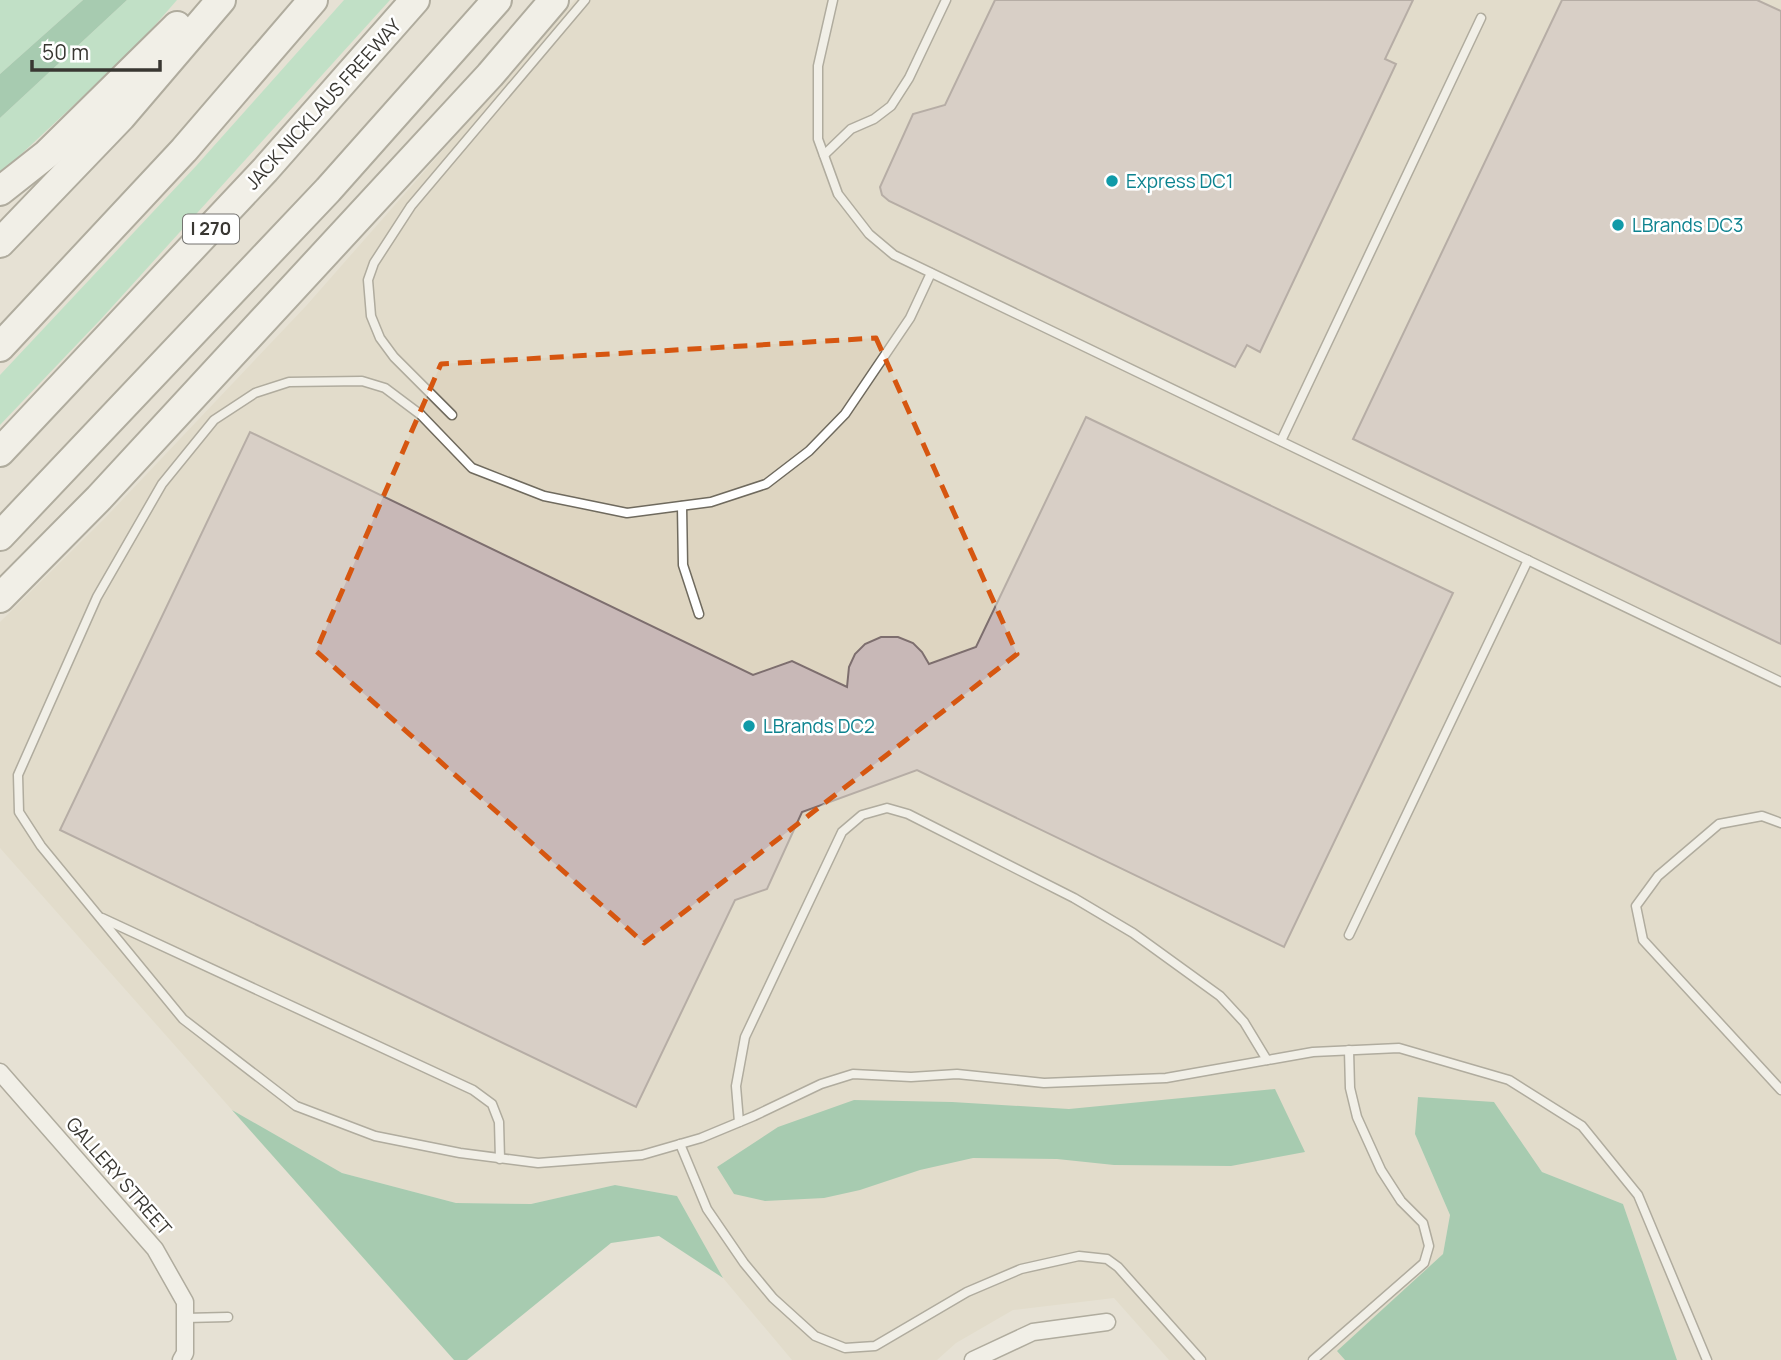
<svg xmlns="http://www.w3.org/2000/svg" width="1781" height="1360" viewBox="0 0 1781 1360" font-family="Manrope,sans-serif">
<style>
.built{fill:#ded5c1}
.green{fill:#96ddb7}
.forest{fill:#5caf86}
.building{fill:#c8b8b7;stroke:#7d6e6e;stroke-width:2}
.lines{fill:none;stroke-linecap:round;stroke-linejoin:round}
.lane-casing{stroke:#6f6a5e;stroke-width:11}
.street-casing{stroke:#6f6a5e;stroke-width:19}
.highway-casing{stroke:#6f6a5e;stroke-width:32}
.lane{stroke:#fff;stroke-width:8}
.street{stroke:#fff;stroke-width:16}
.highway{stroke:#fff;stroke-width:28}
.marked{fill:none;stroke:#d65610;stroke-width:5;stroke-dasharray:14 9;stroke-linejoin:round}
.culture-dot{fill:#0f9aa8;stroke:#fff;stroke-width:2.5}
.labels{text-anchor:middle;stroke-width:5;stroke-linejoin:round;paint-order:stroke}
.shield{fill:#fff;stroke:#747370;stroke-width:2}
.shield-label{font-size:18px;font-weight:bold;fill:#393732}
.street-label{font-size:19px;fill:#393732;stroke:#fff}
.culture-label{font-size:19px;fill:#0d838f;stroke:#fff;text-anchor:start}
</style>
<rect width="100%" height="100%" fill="#e6e1d4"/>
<polygon class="built" points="575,0 1781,0 1781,1360 1677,1360 1623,1204 1542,1172 1494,1102 1415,1134 1450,1215 1443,1254 1338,1351 1345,1360 1169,1360 1114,1298 1013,1310 956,1343 937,1360 792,1360 723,1278 677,1196 615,1185 531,1204 456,1203 342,1173 232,1110 0,848 0,622 106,517 306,306"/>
<g class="green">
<polygon points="0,0 83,0 0,74"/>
<polygon points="127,0 177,0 135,48 0,174 0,118"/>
<polygon points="344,0 390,0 102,318 0,425 0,375 196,166"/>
</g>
<g class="forest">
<polygon points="83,0 127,0 0,118 0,74"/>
<polygon points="1275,1089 1305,1152 1231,1166 1114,1165 1057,1159 973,1158 920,1170 860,1190 824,1198 765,1201 734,1194 717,1167 778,1127 854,1100 952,1102 1069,1109"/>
<polygon points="1418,1097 1494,1102 1542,1172 1623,1204 1677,1360 1345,1360 1337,1351 1443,1254 1450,1215 1415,1134"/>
<polygon points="232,1110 342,1173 456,1203 531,1204 615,1185 677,1196 723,1278 659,1236 611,1243 467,1360 454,1360"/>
</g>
<g class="building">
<polygon points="995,0 1413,0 1385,59 1396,64 1260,352 1247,345 1235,367 889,201 882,195 880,187 913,114 945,105"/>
<polygon points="1562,0 1757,0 1781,11 1781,644 1353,439"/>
<polygon points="1086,417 1453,593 1284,947 917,770 802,812 767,889 735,900 636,1107 60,830 250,432 753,675 792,661 847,687 849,667 855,654 865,644 881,637 898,637 913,643 922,652 929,664 976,647"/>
</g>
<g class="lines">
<g class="lane-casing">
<g id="lane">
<polyline points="833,0 818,66 818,139 838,194 869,234 894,255 1781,682"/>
<polyline points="824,155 851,129 874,119 891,106 909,78 946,0"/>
<polyline points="931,273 910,318 845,414 809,451 766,484 711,502 627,513 544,496 472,468 421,415 385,388 362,381 289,382 255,393 214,420 162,484 97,597 18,775 19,812 41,846 183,1019 296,1106 375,1136 460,1153 538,1163 642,1155 701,1138 754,1116 821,1084 853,1074 911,1077 957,1074 1044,1083 1166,1078 1313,1052 1399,1048 1509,1080 1582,1126 1638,1195 1707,1360"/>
<polyline points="452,415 394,357 380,338 371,316 368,280 374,263 411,206 585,0"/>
<polyline points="1281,441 1481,18"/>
<polyline points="682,506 683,565 699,614"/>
<polyline points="1781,823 1762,816 1719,824 1658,876 1636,906 1643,940 1781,1090"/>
<polyline points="102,918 473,1090 492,1104 499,1122 500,1159"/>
<polyline points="1349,935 1528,560"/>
<polyline points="739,1122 736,1086 745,1037 842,832 862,815 887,808 908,814 1074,898 1133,933 1220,996 1244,1022 1267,1060"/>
<polyline points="680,1144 707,1209 744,1263 773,1298 815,1336 845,1348 875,1346 967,1292 1021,1269 1079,1256 1107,1259 1118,1267 1201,1360"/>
<polyline points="185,1318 228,1317"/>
<polyline points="1313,1360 1424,1263 1429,1246 1423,1223 1401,1201 1381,1170 1357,1117 1350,1088 1349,1050"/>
</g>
</g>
<g class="street-casing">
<g id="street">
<polyline points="0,1072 155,1249 185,1302 185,1353 181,1360"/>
<polyline points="973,1360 1033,1332 1107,1322"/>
</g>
</g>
<g class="highway-casing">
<g id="highway">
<polyline points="0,191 47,154 177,26"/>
<polyline points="0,243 121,117 221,0"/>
<polyline points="0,347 184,150 313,0"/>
<polyline points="0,452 265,170 415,0"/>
<polyline points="0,536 328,190 497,0"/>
<polyline points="0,598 99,498 490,75 554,0"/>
</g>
</g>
<use href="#lane" class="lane"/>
<use href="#street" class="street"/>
<use href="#highway" class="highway"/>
</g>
<path d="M0 0H1781V1360H0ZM876,338L1017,654L644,943L316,651L441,364Z" fill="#e6e1d4" fill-opacity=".55" fill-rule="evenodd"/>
<path class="marked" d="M876,338L1017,654L644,943L316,651L441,364Z"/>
<g class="culture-dot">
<circle cx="1112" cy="181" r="7"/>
<circle cx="1618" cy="225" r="7"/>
<circle cx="749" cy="726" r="7"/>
</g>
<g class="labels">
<rect class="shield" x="183" y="214.5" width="56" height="29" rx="5"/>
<g class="shield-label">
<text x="211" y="235">I 270</text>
</g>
<g class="street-label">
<text transform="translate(323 104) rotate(-48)" y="7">JACK NICKLAUS FREEWAY</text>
<text transform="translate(119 1176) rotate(49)" y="7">GALLERY STREET</text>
</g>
<g class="culture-label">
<text x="1126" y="188">Express DC1</text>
<text x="1632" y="232">LBrands DC3</text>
<text x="763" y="733">LBrands DC2</text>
</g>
</g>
<path d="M32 60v10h128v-10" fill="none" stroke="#393732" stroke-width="3.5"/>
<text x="42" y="60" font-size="21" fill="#393732" stroke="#ffffff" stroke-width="5" paint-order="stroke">50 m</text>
</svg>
